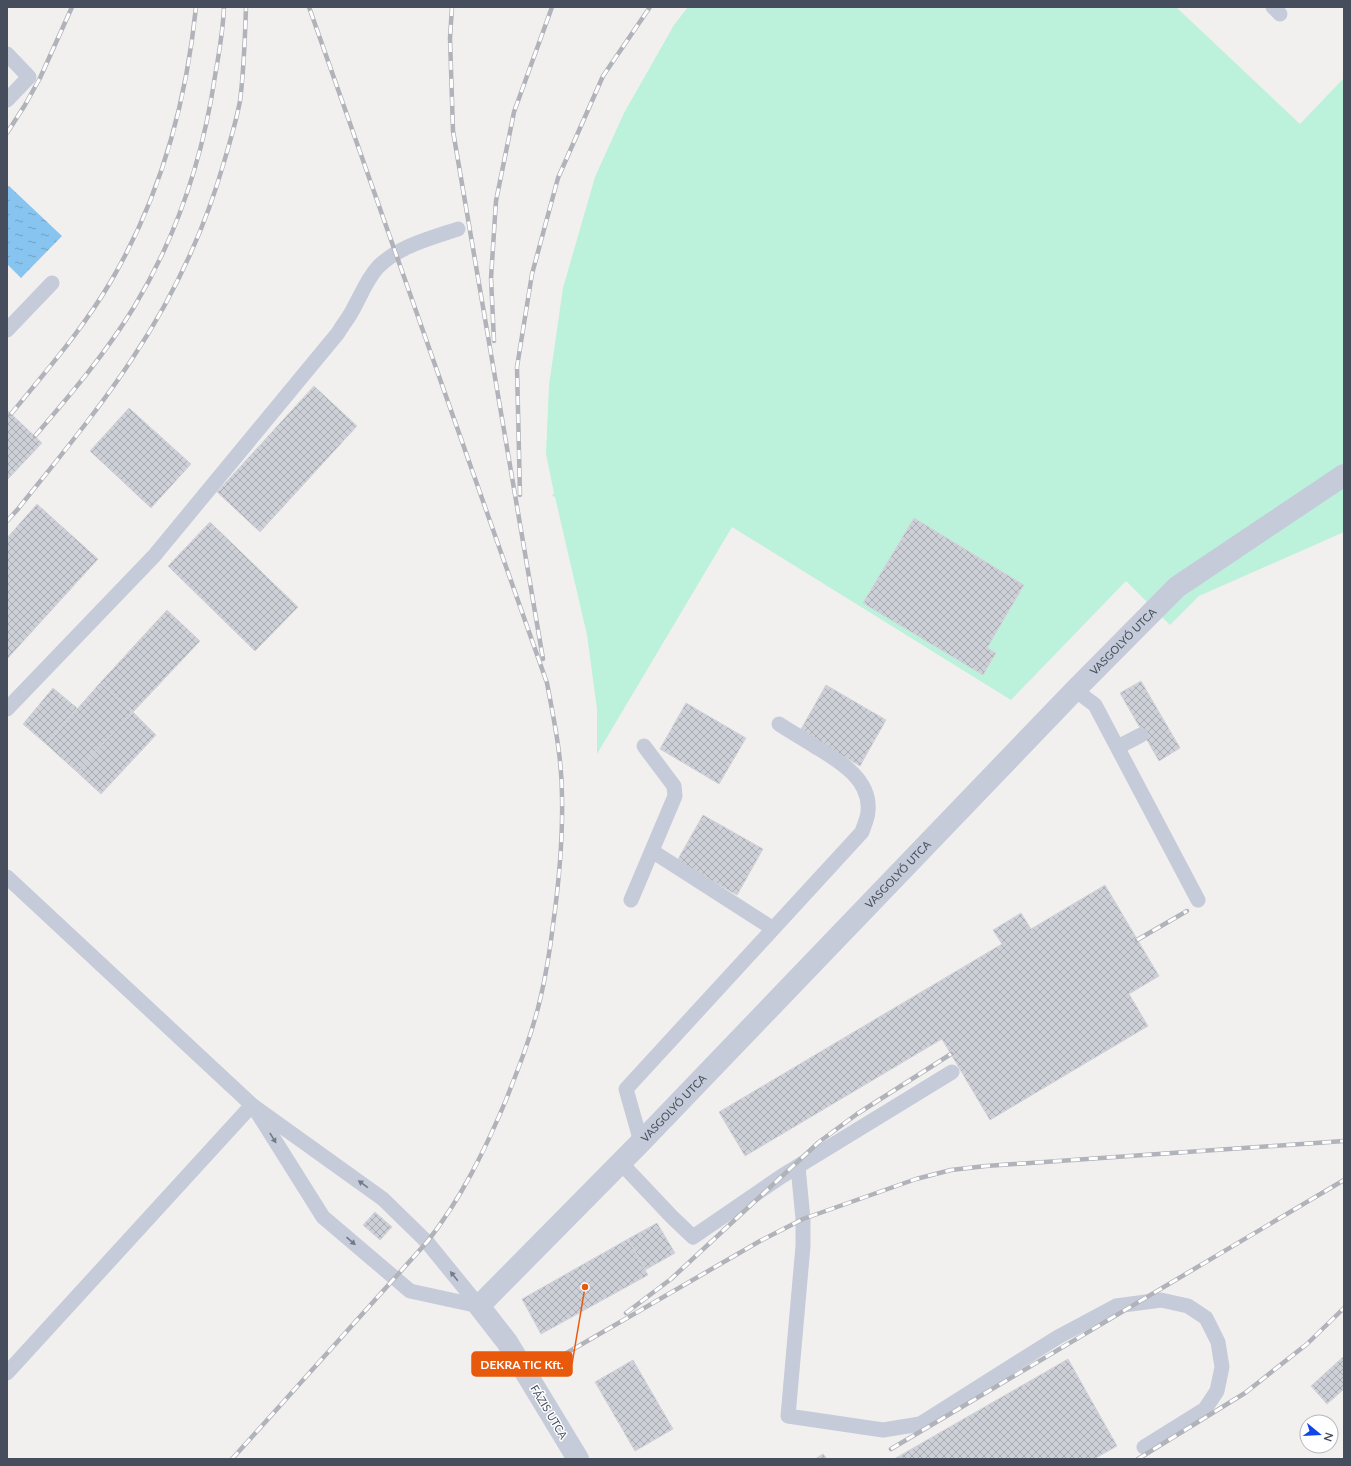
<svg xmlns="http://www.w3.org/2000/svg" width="1351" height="1466" viewBox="0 0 1351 1466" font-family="Lato,sans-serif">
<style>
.grass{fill:#bcf1db}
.water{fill:url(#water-ripples)}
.building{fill:url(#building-cross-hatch);stroke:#d3d4db}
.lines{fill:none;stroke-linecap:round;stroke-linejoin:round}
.lane{stroke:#c5cbd8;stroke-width:15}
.street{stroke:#c5cbd8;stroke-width:22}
.rail-casing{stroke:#b1b3ba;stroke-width:4.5}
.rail{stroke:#fff;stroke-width:3;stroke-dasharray:9;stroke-linecap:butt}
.oneway{fill:#727a89}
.labels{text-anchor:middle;stroke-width:3;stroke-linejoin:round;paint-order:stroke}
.street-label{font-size:11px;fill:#464e5e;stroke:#fff}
.leader{fill:none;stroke:#e8590c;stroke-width:1.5}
.callout-dot{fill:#e8590c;stroke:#fff;stroke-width:1.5}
.callout{fill:#e8590c;stroke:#e8590c;stroke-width:1.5}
.callout-label{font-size:12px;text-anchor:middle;font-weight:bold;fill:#fff}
</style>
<defs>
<pattern id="water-ripples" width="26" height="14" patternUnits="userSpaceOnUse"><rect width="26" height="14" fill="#87c5f0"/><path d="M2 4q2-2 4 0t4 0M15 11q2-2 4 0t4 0" fill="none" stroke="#70a2c6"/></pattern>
<pattern id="building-cross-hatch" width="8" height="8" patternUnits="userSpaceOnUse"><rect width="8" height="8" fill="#ced0d7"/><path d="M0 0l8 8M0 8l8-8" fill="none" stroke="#a9abb2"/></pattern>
</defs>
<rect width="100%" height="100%" fill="#f2f0ef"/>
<polygon class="grass" points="688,7 1176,7 1300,124 1344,78 1344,532 1199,596 1170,625 1126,581 1011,700 732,527 597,754 597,709 587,635 555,497 552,496 554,493 546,454 549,385 563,288 595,177 624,113 674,25"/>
<polygon class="water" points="9,186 62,236 21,278 7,264 7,188"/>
<g class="building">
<polygon points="314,386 357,426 260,532 217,492"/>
<polygon points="129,408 191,464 151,508 90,451"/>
<polygon points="7,410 42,443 7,480"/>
<polygon points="37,504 98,559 7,659 7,538"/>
<polygon points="914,518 1024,585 987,648 996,653 983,675 863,603"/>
<polygon points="210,522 298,607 255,651 168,566"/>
<polygon points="167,610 200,641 133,712 100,683"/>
<polygon points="1141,681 1180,748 1159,761 1120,693"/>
<polygon points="100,683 133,712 77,772 46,744"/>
<polygon points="826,685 886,720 860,766 800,731"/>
<polygon points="53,688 77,708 46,744 23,724"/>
<polygon points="686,703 746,738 719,784 660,749"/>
<polygon points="133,712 156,735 101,794 77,772"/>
<polygon points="703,815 763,849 737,895 677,861"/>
<polygon points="1105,885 1159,976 1129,994 1148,1026 990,1120 942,1039 745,1156 719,1112 1002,944 993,930 1021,913 1031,929"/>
<polygon points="375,1212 392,1227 380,1240 363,1225"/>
<polygon points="657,1223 675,1253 645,1270 628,1239"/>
<polygon points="628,1239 648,1275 541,1334 522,1299"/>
<polygon points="1344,1356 1344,1389 1327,1404 1311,1386"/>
<polygon points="1068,1359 1117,1446 1094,1459 894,1459"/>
<polygon points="633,1360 673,1429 635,1451 595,1382"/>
<polygon points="823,1454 827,1459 815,1459"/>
</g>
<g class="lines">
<g class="lane">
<polyline points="1273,7 1280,14"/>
<polyline points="7,54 29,77 7,100"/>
<polyline points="7,330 52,283"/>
<polyline points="1075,690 1095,705 1198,900"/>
<path d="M7,709L154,556L338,333C342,326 347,320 351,313C360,298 366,280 378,267C399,246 431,238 458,229"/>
<polyline points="1118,747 1141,735"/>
<polyline points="652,851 772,928"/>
<polyline points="7,877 252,1105 383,1199 427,1242 479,1306"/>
<polyline points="631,900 675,796 674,786 644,746"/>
<polyline points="257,1112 323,1217 410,1291 479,1306"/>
<path d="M641,1142L626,1089L862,832C864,825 868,818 868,811C871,779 839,761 816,747C804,739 791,732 779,724"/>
<polyline points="620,1162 672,1217 693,1237 782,1176 952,1072"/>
<polyline points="798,1167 803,1219 803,1246 788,1416 883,1430 920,1424 1058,1337 1116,1306 1161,1300 1188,1306 1206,1318 1218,1342 1222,1367 1217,1391 1205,1409 1144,1447"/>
<polyline points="7,1373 252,1105"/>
</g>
<path class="street" id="s1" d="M578,1459L507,1342L479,1306L641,1142L1075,690L1177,587L1344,475"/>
<g class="rail-casing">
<g id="rail">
<polyline points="452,7 450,38 453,131 543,659"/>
<polyline points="7,133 25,105 40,78 72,7"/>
<polyline points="494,341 491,278 496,201 514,112 552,7"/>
<path d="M11,414C46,371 83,329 111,281C161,196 186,104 196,7"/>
<path d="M35,436C70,395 106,353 134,307C177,236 203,157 215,76C219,54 223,30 224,7"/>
<polyline points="520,495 517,367 532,274 558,178 603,76 650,7"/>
<path d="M7,521L18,509C57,460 98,411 132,359C172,299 204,232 224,162C230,142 236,122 240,101C244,70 245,38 246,7"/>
<polyline points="1137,940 1187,911"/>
<polyline points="626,1313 671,1279 819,1142 857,1114 951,1054"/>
<polyline points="558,1358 760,1241 803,1219 916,1179 951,1170 986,1166 1344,1141"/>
<polyline points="891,1449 1344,1180"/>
<path d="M232,1459L427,1242C461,1199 485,1150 506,1100C519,1067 532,1034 540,1000C546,975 550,950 553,925C559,882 563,840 562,796C562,758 554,720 547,683L309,7"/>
<polyline points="1138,1459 1245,1393 1307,1344 1344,1308"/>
</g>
</g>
<use href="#rail" class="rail"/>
</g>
<defs><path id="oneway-solid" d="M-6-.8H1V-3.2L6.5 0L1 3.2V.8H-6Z"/></defs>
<g class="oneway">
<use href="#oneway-solid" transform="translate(273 1138) rotate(58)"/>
<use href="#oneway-solid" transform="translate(363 1184) rotate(-144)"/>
<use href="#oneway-solid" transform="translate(351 1241) rotate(41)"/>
<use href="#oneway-solid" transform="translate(454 1276) rotate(-129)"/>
</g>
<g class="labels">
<g class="street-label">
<text dy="4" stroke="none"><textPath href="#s1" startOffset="1108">VASGOLYÓ UTCA</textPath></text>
<text dy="4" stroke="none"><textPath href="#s1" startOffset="784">VASGOLYÓ UTCA</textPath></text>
<text dy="4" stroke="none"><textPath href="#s1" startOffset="460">VASGOLYÓ UTCA</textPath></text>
<text transform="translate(549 1412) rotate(59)" y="4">FÁZIS UTCA</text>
</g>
</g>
<path class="leader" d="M585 1287L572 1364"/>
<circle class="callout-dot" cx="585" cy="1287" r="4"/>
<rect class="callout" x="472" y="1352" width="100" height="24" rx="4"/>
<g class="callout-label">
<text x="522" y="1369">DEKRA TIC Kft.</text>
</g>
<rect width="1351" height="1466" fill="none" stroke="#464e5e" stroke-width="16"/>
<g transform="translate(1319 1434) rotate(108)"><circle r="19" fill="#ffffff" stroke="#b5b8bf"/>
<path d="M0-3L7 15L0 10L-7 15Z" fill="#1145ea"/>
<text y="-6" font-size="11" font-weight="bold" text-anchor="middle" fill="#464e5e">N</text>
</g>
</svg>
